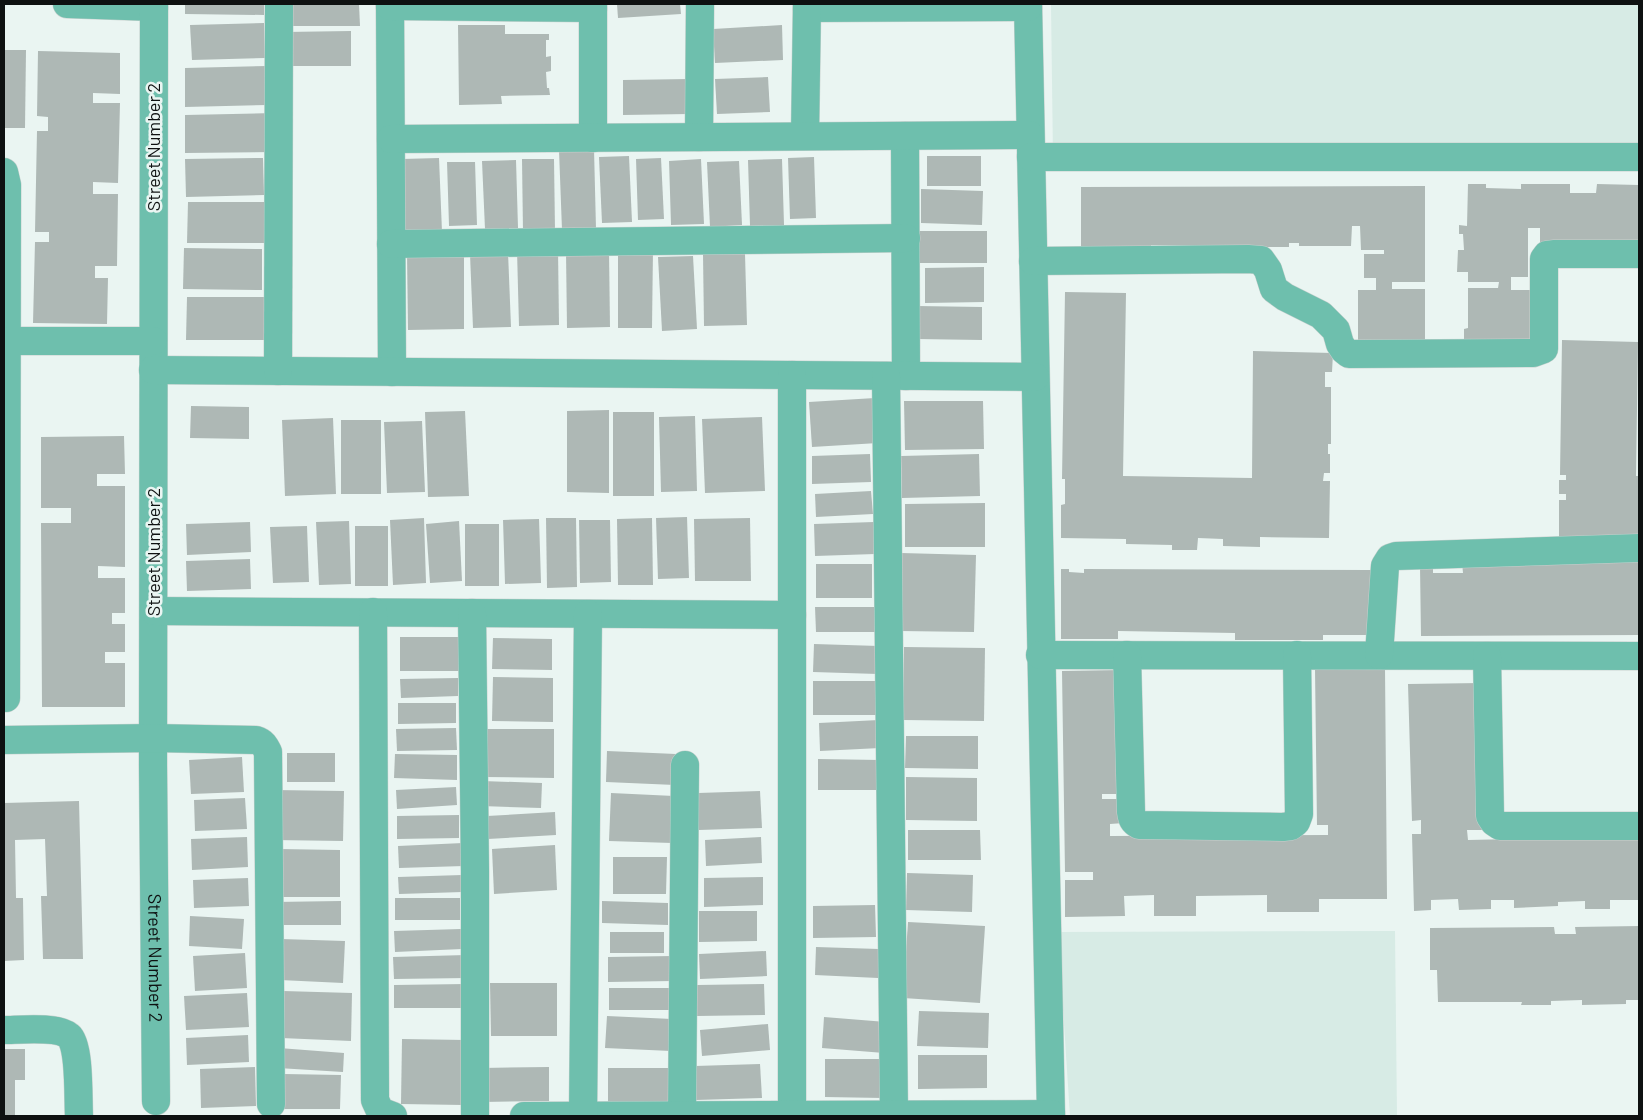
<svg xmlns="http://www.w3.org/2000/svg" width="1643" height="1120" viewBox="0 0 1643 1120" font-family="Barlow,sans-serif">
<style>
.built{fill:#d7ebe5}
.building{fill:#aeb8b5}
.lines{fill:none;stroke-linecap:round;stroke-linejoin:round}
.street-casing{stroke:#c7d1ce;stroke-width:29}
.street{stroke:#6ebfad;stroke-width:28}
.labels{text-anchor:middle;stroke-width:5;stroke-linejoin:round;paint-order:stroke}
.street-label{font-size:18px;fill:#0e1111;stroke:#eaf5f2}
</style>
<rect width="100%" height="100%" fill="#eaf5f2"/>
<g class="built">
<polygon points="1051,4 1639,4 1639,158 1053,159"/>
<polygon points="1395,931 1397,1116 1070,1116 1058,932"/>
</g>
<g class="building">
<polygon points="185,4 264,4 264,15 185,14"/>
<polygon points="289,4 359,4 360,26 289,26"/>
<polygon points="617,4 680,4 681,14 618,18"/>
<polygon points="264,23 265,58 192,60 190,25"/>
<polygon points="458,25 505,25 505,34 549,34 549,40 546,40 546,57 551,56 551,71 546,72 547,88 549,88 550,95 501,96 502,104 459,105"/>
<polygon points="782,25 783,60 715,63 713,29"/>
<polygon points="351,31 351,66 286,66 285,32"/>
<polygon points="4,50 26,50 25,128 4,128"/>
<polygon points="38,51 120,53 120,94 93,93 93,103 120,103 118,183 93,182 93,194 118,194 117,266 95,266 95,278 108,278 107,324 33,323 35,242 49,242 49,232 35,232 37,131 48,131 48,117 37,116"/>
<polygon points="267,66 267,105 185,107 185,68"/>
<polygon points="768,77 770,112 717,114 715,79"/>
<polygon points="689,79 689,114 623,115 623,80"/>
<polygon points="274,113 275,152 185,153 185,115"/>
<polygon points="594,149 596,229 562,230 559,150"/>
<polygon points="629,156 632,222 602,223 599,157"/>
<rect x="927" y="156" width="54" height="30"/>
<polygon points="814,157 816,218 790,219 788,158"/>
<polygon points="263,158 264,195 186,197 185,159"/>
<polygon points="439,158 442,232 405,234 402,159"/>
<polygon points="661,158 664,219 638,220 636,159"/>
<polygon points="522,159 554,159 555,231 523,232"/>
<polygon points="701,159 704,224 671,225 669,161"/>
<polygon points="782,159 784,225 750,226 748,160"/>
<polygon points="516,160 518,228 485,229 482,161"/>
<polygon points="739,161 742,225 710,227 707,162"/>
<polygon points="447,162 475,162 477,225 449,226"/>
<polygon points="1468,184 1486,184 1486,188 1521,189 1521,184 1570,184 1570,193 1596,193 1597,184 1639,185 1639,244 1540,243 1540,228 1528,228 1528,277 1511,277 1511,290 1540,290 1540,348 1464,347 1464,329 1468,328 1468,288 1498,288 1499,282 1468,282 1468,272 1457,272 1458,250 1464,250 1463,234 1459,234 1459,225 1467,226"/>
<polygon points="1425,186 1425,282 1392,282 1392,289 1425,289 1425,348 1358,348 1358,290 1376,290 1376,278 1364,278 1364,254 1384,254 1384,250 1361,250 1360,226 1352,226 1351,246 1299,246 1299,243 1289,243 1289,247 1203,247 1203,245 1151,245 1151,247 1081,248 1081,187"/>
<polygon points="921,189 983,191 982,225 921,223"/>
<polygon points="188,202 267,202 266,243 187,243"/>
<rect x="915" y="231" width="72" height="32"/>
<polygon points="184,248 262,249 262,290 183,289"/>
<polygon points="558,249 559,325 519,326 517,250"/>
<polygon points="618,249 653,249 652,328 618,328"/>
<polygon points="609,250 610,327 567,328 566,251"/>
<polygon points="407,252 464,252 464,329 408,330"/>
<polygon points="508,252 511,327 473,328 470,254"/>
<polygon points="703,254 745,254 747,325 704,326"/>
<polygon points="693,256 697,329 662,331 658,257"/>
<polygon points="984,267 984,302 925,303 925,268"/>
<polygon points="1065,292 1126,293 1123,476 1252,478 1253,351 1333,353 1332,372 1325,372 1325,387 1331,387 1331,444 1328,444 1328,454 1330,454 1330,473 1324,473 1323,481 1330,481 1329,538 1260,537 1260,547 1223,546 1223,539 1198,538 1197,550 1172,550 1172,545 1126,544 1126,539 1061,538 1061,505 1065,504 1065,479 1062,479"/>
<polygon points="187,297 264,297 264,340 186,340"/>
<polygon points="917,306 982,307 982,340 917,339"/>
<polygon points="1562,340 1638,342 1636,476 1639,476 1639,545 1559,540 1559,500 1566,500 1566,494 1559,494 1559,480 1566,480 1566,475 1560,475"/>
<polygon points="875,398 878,443 812,447 809,402"/>
<polygon points="904,401 983,401 984,449 905,450"/>
<polygon points="191,406 249,407 249,439 190,438"/>
<polygon points="609,410 609,493 567,492 567,411"/>
<polygon points="465,411 469,496 428,497 425,412"/>
<rect x="613" y="412" width="41" height="84"/>
<polygon points="695,416 697,491 661,492 659,417"/>
<polygon points="762,417 765,491 705,493 702,419"/>
<polygon points="333,418 336,494 285,496 282,420"/>
<rect x="341" y="420" width="40" height="74"/>
<polygon points="422,421 425,492 387,493 384,422"/>
<polygon points="124,436 125,474 97,474 97,486 125,486 125,567 98,566 98,578 125,578 125,613 112,613 112,624 125,624 125,652 105,652 105,663 125,663 125,707 42,707 41,523 71,523 71,508 41,508 41,437"/>
<polygon points="870,454 871,482 812,484 812,456"/>
<polygon points="979,454 980,496 902,498 901,456"/>
<polygon points="871,491 873,514 816,517 815,494"/>
<polygon points="985,503 985,547 905,547 905,504"/>
<polygon points="687,517 689,578 658,579 656,518"/>
<polygon points="424,518 426,583 393,585 390,520"/>
<polygon points="546,518 576,518 577,587 547,588"/>
<polygon points="652,518 653,585 618,585 617,519"/>
<polygon points="750,518 751,581 695,581 694,519"/>
<polygon points="539,519 541,583 505,584 503,520"/>
<polygon points="579,520 610,520 611,582 580,583"/>
<polygon points="349,521 351,584 319,585 316,522"/>
<polygon points="459,521 462,581 430,583 426,524"/>
<polygon points="250,522 251,552 187,555 186,524"/>
<polygon points="874,522 875,554 815,556 814,524"/>
<rect x="465" y="524" width="34" height="62"/>
<polygon points="307,526 309,582 273,583 270,527"/>
<rect x="355" y="526" width="33" height="60"/>
<polygon points="901,553 976,555 974,632 900,631"/>
<polygon points="250,559 251,589 187,591 186,561"/>
<polygon points="1639,561 1639,635 1421,636 1420,566 1433,566 1433,573 1463,573 1462,562"/>
<rect x="816" y="564" width="56" height="34"/>
<polygon points="1061,569 1069,569 1069,572 1084,573 1084,569 1371,570 1371,635 1323,635 1323,640 1235,640 1235,633 1118,631 1118,639 1061,639"/>
<polygon points="815,607 877,607 877,632 816,632"/>
<rect x="400" y="637" width="59" height="34"/>
<polygon points="493,638 552,639 552,670 492,669"/>
<polygon points="814,644 879,646 878,674 813,672"/>
<polygon points="904,647 985,648 984,721 903,720"/>
<polygon points="1385,668 1387,899 1319,899 1319,912 1267,912 1267,895 1196,896 1196,916 1154,916 1154,895 1124,896 1125,916 1065,917 1065,880 1093,880 1093,872 1065,872 1062,671 1123,670 1125,794 1102,794 1102,799 1124,799 1124,823 1110,824 1110,836 1328,835 1328,825 1317,825 1315,669"/>
<polygon points="493,677 553,678 553,722 492,721"/>
<polygon points="458,678 458,696 401,698 400,679"/>
<rect x="813" y="681" width="67" height="34"/>
<polygon points="1481,683 1485,830 1467,830 1468,840 1639,836 1639,900 1610,900 1610,909 1585,909 1585,901 1558,902 1558,906 1514,908 1514,900 1491,900 1491,909 1459,910 1458,899 1431,900 1431,910 1414,911 1412,834 1421,834 1421,820 1412,821 1408,684"/>
<polygon points="398,703 456,703 456,723 398,724"/>
<polygon points="879,720 880,748 820,751 819,723"/>
<polygon points="456,728 457,750 397,751 396,729"/>
<polygon points="485,729 554,729 554,778 485,777"/>
<polygon points="906,736 978,736 978,769 905,768"/>
<polygon points="607,751 676,754 675,785 606,782"/>
<rect x="287" y="753" width="48" height="29"/>
<polygon points="395,754 457,755 457,780 394,778"/>
<polygon points="242,757 244,792 191,794 189,760"/>
<polygon points="818,759 880,760 879,790 818,790"/>
<polygon points="906,777 977,778 977,821 906,820"/>
<polygon points="482,781 542,783 541,808 481,806"/>
<polygon points="456,787 457,805 397,809 396,790"/>
<polygon points="274,790 344,791 343,841 273,840"/>
<polygon points="760,791 762,828 699,830 698,793"/>
<polygon points="611,793 674,796 672,843 609,841"/>
<polygon points="245,798 247,829 195,831 194,800"/>
<polygon points="79,801 83,959 43,959 41,896 47,896 45,839 15,840 16,898 23,898 24,960 4,961 4,803"/>
<polygon points="555,812 556,835 488,839 487,816"/>
<polygon points="459,815 459,838 397,839 397,816"/>
<polygon points="908,830 980,830 981,860 908,860"/>
<polygon points="247,837 248,867 192,870 191,839"/>
<polygon points="761,837 762,863 706,866 705,840"/>
<polygon points="463,843 464,866 399,868 398,846"/>
<polygon points="555,845 557,890 494,894 492,849"/>
<polygon points="279,849 340,850 340,897 279,897"/>
<polygon points="613,857 667,857 666,894 613,894"/>
<polygon points="907,873 973,875 972,912 906,910"/>
<polygon points="462,875 463,892 399,894 398,877"/>
<polygon points="763,877 763,905 704,907 704,878"/>
<polygon points="248,878 249,906 194,908 193,880"/>
<rect x="395" y="898" width="65" height="22"/>
<polygon points="341,901 341,925 274,925 274,902"/>
<polygon points="602,901 668,903 668,925 602,923"/>
<polygon points="875,905 876,937 813,938 813,906"/>
<polygon points="699,911 757,911 757,941 699,942"/>
<polygon points="190,916 244,919 242,949 189,946"/>
<polygon points="908,922 985,926 980,1003 903,998"/>
<polygon points="1639,926 1639,1000 1626,1000 1626,1004 1582,1005 1582,1000 1551,1001 1551,1005 1521,1005 1522,1002 1438,1002 1437,970 1430,970 1430,928 1554,927 1555,934 1576,934 1575,927"/>
<polygon points="461,929 462,949 395,952 394,931"/>
<rect x="610" y="932" width="54" height="21"/>
<polygon points="281,939 345,941 343,983 280,980"/>
<polygon points="816,947 879,949 878,978 815,975"/>
<polygon points="766,951 767,976 700,979 699,954"/>
<polygon points="245,953 247,988 195,991 193,956"/>
<polygon points="466,955 467,978 394,979 393,957"/>
<polygon points="673,956 673,981 608,982 608,957"/>
<polygon points="490,983 557,983 557,1036 491,1036"/>
<polygon points="466,984 466,1008 394,1008 394,985"/>
<polygon points="764,984 765,1015 697,1016 697,985"/>
<rect x="609" y="988" width="66" height="22"/>
<polygon points="283,991 352,993 351,1041 281,1038"/>
<polygon points="247,993 249,1027 186,1030 184,996"/>
<polygon points="919,1011 989,1013 988,1048 917,1046"/>
<polygon points="607,1016 672,1019 671,1051 605,1048"/>
<polygon points="824,1017 886,1022 884,1053 822,1048"/>
<polygon points="768,1024 770,1050 702,1056 700,1030"/>
<polygon points="248,1035 249,1062 187,1065 186,1038"/>
<polygon points="402,1039 465,1040 463,1105 401,1104"/>
<polygon points="279,1048 344,1053 343,1072 278,1068"/>
<polygon points="4,1049 25,1049 25,1080 15,1080 15,1115 4,1115"/>
<polygon points="918,1055 987,1055 987,1088 918,1089"/>
<polygon points="825,1059 883,1059 883,1098 825,1097"/>
<polygon points="760,1064 762,1098 696,1100 695,1066"/>
<polygon points="255,1067 256,1106 201,1108 200,1069"/>
<polygon points="549,1067 549,1101 482,1102 482,1068"/>
<rect x="608" y="1068" width="65" height="34"/>
<polygon points="284,1074 341,1075 340,1109 284,1109"/>
</g>
<g class="lines">
<g class="street-casing">
<g id="street">
<polyline points="67,4 154,7"/>
<path id="s1" d="M154,4L153,765L156,1101"/>
<polyline points="390,4 392,372"/>
<polyline points="1028,4 1051,1116"/>
<polyline points="390,6 593,8"/>
<polyline points="807,8 1028,7"/>
<polyline points="805,136 807,4"/>
<polyline points="905,136 906,376"/>
<polyline points="699,137 700,4"/>
<polyline points="593,138 593,4"/>
<polyline points="391,139 1030,135"/>
<polyline points="1031,157 1639,157"/>
<polyline points="4,172 7,185 6,698"/>
<polyline points="391,244 906,238"/>
<polyline points="1033,261 1248,259 1261,260 1268,270 1274,289 1285,297 1321,315 1336,330 1340,344 1344,350 1349,354 1533,353 1544,349 1544,259 1547,255 1555,254 1639,254"/>
<polyline points="7,341 153,341"/>
<polyline points="153,370 1035,377"/>
<polyline points="278,371 279,4"/>
<polyline points="886,376 894,1115"/>
<polyline points="154,611 792,615"/>
<polyline points="373,612 375,1100 380,1111 393,1116"/>
<polyline points="472,613 475,871 475,1116"/>
<polyline points="1040,655 1639,656"/>
<path d="M1127,655L1131,812C1132,819 1133,822 1139,825L1283,827L1291,826L1296,822L1299,814L1297,655"/>
<polyline points="1379,655 1385,566 1390,558 1396,556 1639,548"/>
<polyline points="1487,656 1490,816 1494,822 1500,826 1639,826"/>
<path d="M4,740L153,738L256,740C263,742 265,746 268,752L271,1104"/>
<path d="M4,1030C18,1030 58,1026 69,1036C80,1045 78,1100 79,1116"/>
<polyline points="682,1115 685,765"/>
<polyline points="792,1115 792,375"/>
<polyline points="524,1116 1051,1114"/>
<polyline points="583,1116 588,614"/>
</g>
</g>
<use href="#street" class="street"/>
</g>
<g class="labels">
<g class="street-label">
<text transform="translate(154 147) rotate(-90)" y="6">Street Number 2</text>
<text transform="translate(154 552) rotate(-90)" y="6">Street Number 2</text>
<text dy="6" stroke="none"><textPath href="#s1" startOffset="954">Street Number 2</textPath></text>
</g>
</g>
<rect width="1643" height="1120" fill="none" stroke="#0e1111" stroke-width="10"/>
</svg>
